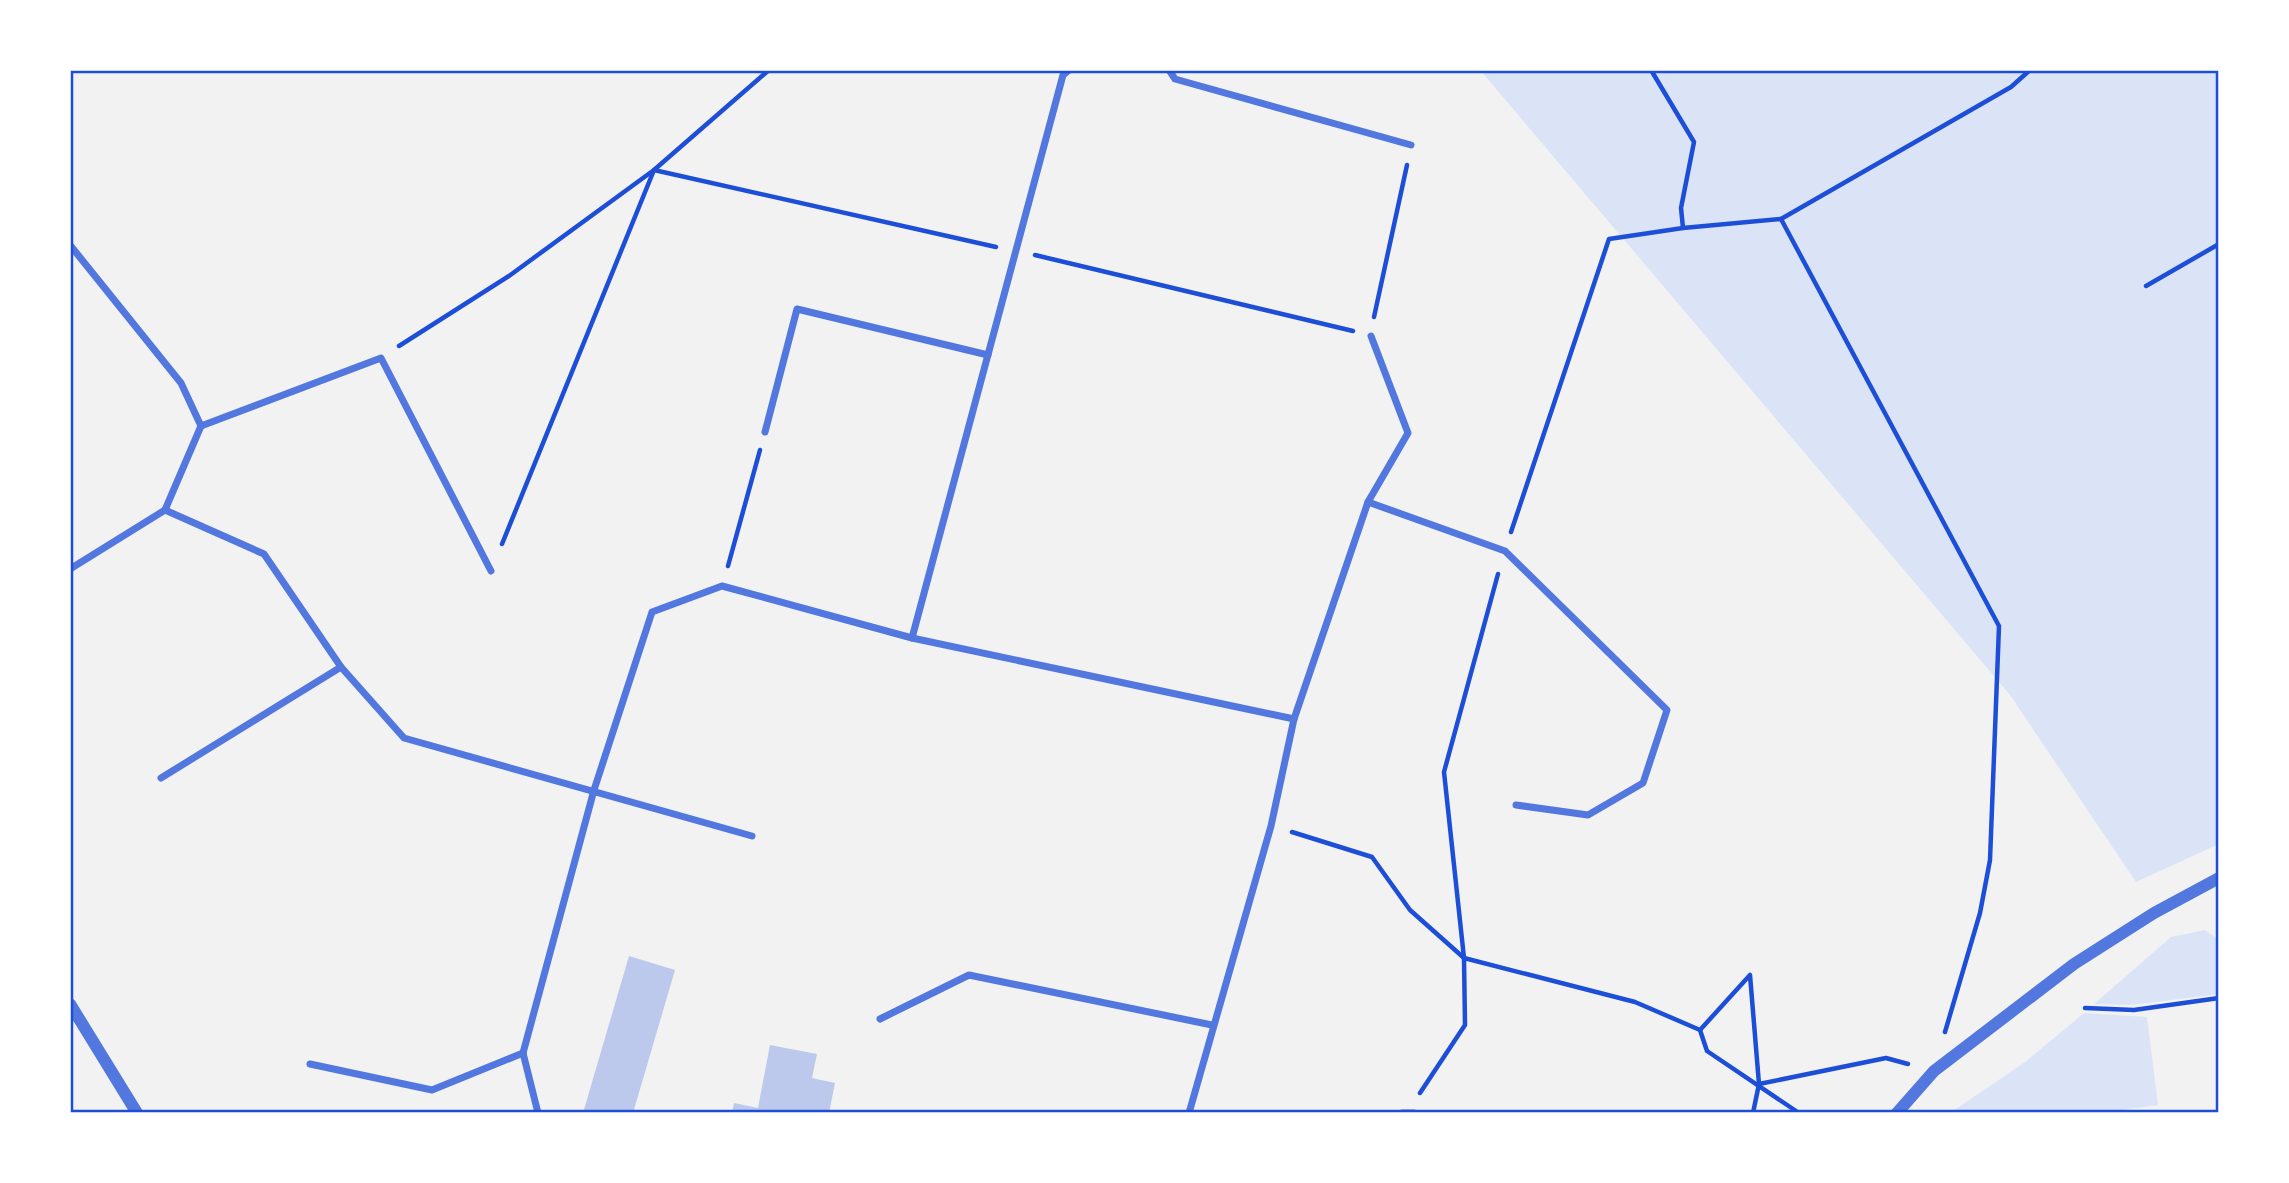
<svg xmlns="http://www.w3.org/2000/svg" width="2289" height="1183" viewBox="0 0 2289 1183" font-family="'Roboto Condensed',sans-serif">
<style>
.green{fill:#dbe4f7}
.building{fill:#bdc9ec}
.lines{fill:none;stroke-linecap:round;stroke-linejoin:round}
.path{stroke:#1d4ed8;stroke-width:4.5}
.minor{stroke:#5277de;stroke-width:7}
.tertiary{stroke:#5277de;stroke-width:12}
.neatline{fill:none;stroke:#1d4ed8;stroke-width:2.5}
</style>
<rect width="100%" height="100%" fill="#f2f2f2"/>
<g class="green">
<polygon points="1480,70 2219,70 2219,844 2136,882 2010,695"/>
<polygon points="2205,930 2219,940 2219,994 2132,1005 2094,1004 2171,937"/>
<polygon points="2084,1013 2147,1017 2158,1105 2100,1113 1950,1113 2025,1062"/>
</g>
<g class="building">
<polygon points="629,956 675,970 633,1113 583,1113"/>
<polygon points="770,1045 817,1054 812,1078 835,1083 829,1113 732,1113 734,1103 758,1108"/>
</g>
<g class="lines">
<g class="path">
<polyline points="1651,70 1694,142 1681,208 1683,228 1781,219 1999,626 1990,860 1980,913 1945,1032"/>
<polyline points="1781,219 2011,87 2030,70"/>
<polyline points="1035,255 1353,331"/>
<polyline points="2146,286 2219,244"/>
<polyline points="1374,317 1407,165"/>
<polyline points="399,346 509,276 654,170 769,70"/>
<polyline points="1511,532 1609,239 1683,228"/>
<polyline points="502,544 654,170 996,247"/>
<polyline points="728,566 760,450"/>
<polyline points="1292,832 1372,857 1410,910 1464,958 1635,1002 1700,1030 1707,1051 1799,1113"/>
<polyline points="2085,1008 2134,1010 2219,998"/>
<polyline points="1700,1030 1750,975 1759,1084 1753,1113"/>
<polyline points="1759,1084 1886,1058 1908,1064"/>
<polyline points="1420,1093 1465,1025 1464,958 1444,772 1498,574"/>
</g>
<g class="minor">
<polyline points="1169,70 1175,79 1411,145"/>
<polyline points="70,245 181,383 201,426"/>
<polyline points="201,426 381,358 491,571"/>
<polyline points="765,432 797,309 988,355"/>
<polyline points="1368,502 1505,551 1667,710 1643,783 1588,815 1516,805"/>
<polyline points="165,510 201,426"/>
<polyline points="70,569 165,510 264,554 341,667 404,738 752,836"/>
<polyline points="912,638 1063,75 1069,70"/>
<polyline points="1294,719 1368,502 1408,433 1371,336"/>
<polyline points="161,778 341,667"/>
<polyline points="880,1019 969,975 1212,1025"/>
<polyline points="310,1064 432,1090 523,1053"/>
<polyline points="538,1113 523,1053 594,790 652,612 722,586 912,638 1294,719 1271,826 1189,1113"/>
<polyline points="1402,1113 1414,1113"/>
</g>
<g class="tertiary">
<polyline points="70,1004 137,1113"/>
<polyline points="1897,1113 1934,1071 2074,964 2154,913 2219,878"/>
</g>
</g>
<rect width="2289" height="1183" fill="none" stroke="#ffffff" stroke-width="144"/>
<rect x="72" y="72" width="2145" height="1039" class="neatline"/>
</svg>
